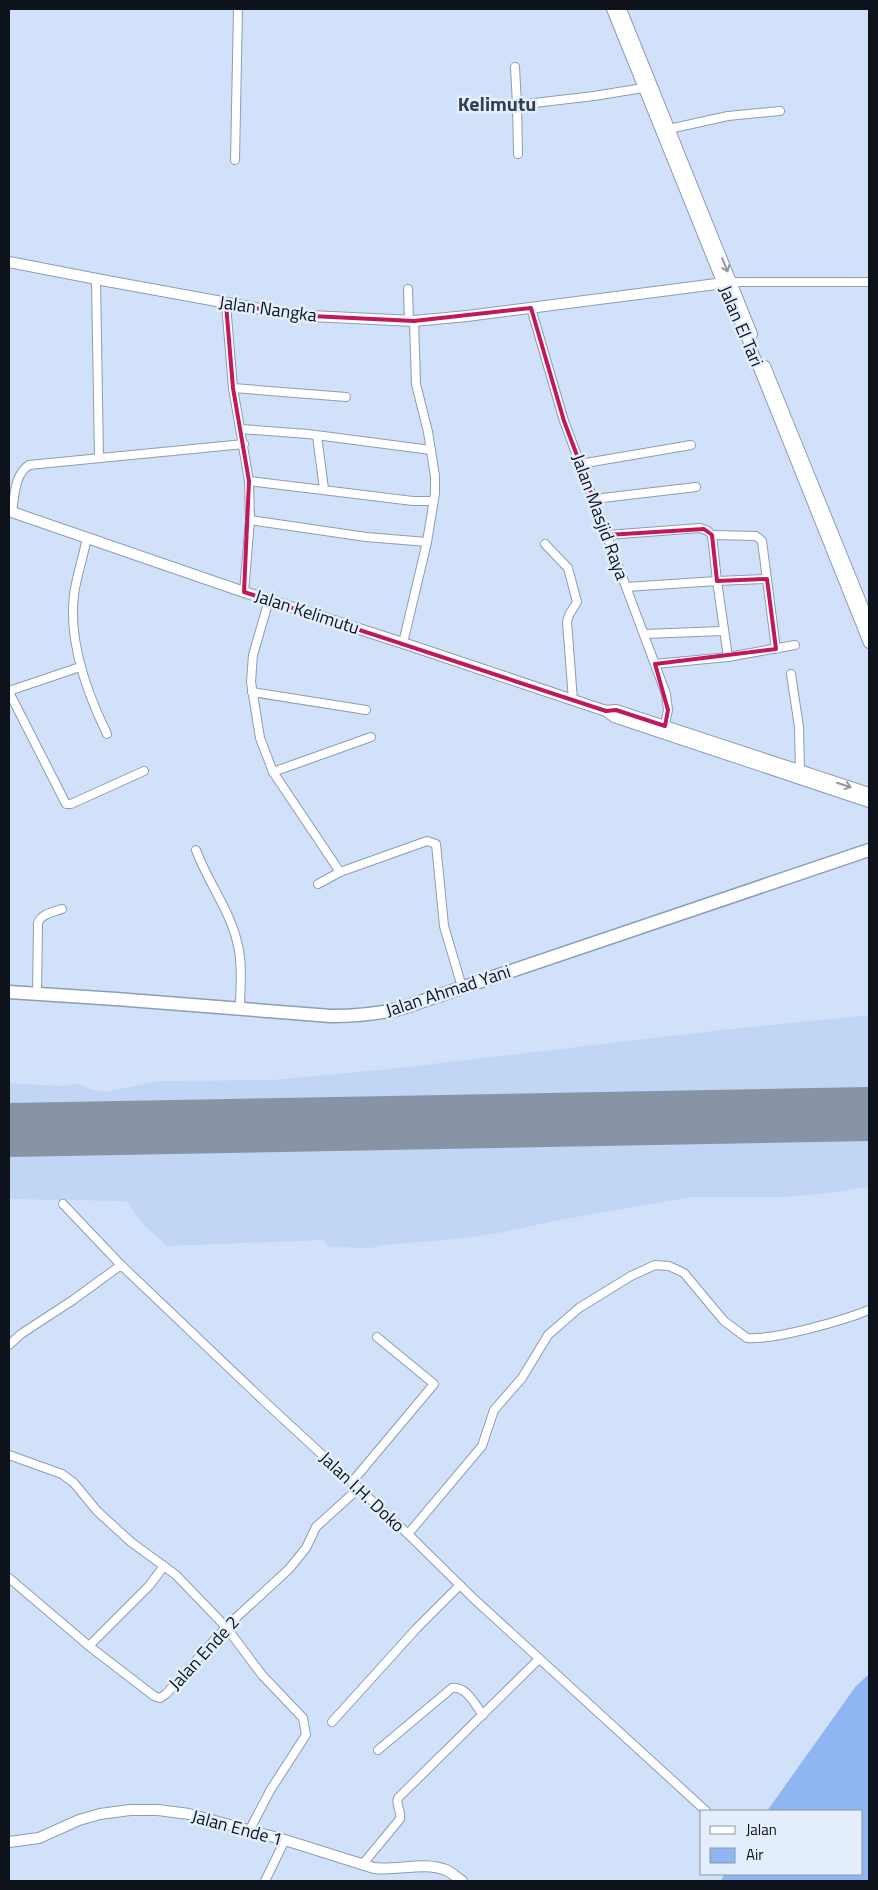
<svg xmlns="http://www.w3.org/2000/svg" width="878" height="1890" viewBox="0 0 878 1890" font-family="'Titillium Web',sans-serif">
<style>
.built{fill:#c1d5f5}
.water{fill:#8fb6f2}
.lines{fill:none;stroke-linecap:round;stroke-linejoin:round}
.runway{stroke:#8894a6;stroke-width:54}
.minor-casing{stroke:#8d9db4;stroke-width:10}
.tertiary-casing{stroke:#8d9db4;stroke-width:12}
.trunk-casing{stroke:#8d9db4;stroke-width:15}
.minor{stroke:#fff;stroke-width:8}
.tertiary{stroke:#fff;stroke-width:10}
.trunk{stroke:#fff;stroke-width:12}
.oneway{stroke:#939598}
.marked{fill:none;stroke:#c2185b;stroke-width:4;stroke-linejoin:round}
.labels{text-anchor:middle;stroke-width:5;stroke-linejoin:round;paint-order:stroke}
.street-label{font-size:18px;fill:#0e131b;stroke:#e4eefd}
.quarter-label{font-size:20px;font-weight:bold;fill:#334054;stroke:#e4eefd}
</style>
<rect width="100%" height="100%" fill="#d1e1fa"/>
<polygon class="built" points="869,1015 869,1187 830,1193 785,1197 692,1197 559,1220 503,1232 467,1238 383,1245 371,1248 330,1247 323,1240 167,1246 143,1224 126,1201 9,1199 9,1083 63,1086 79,1084 91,1090 106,1092 158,1081 273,1080 390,1069 722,1030"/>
<polygon class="water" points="869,1674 869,1881 721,1881 724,1874 862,1874 862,1811 767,1811 856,1686"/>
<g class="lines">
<polyline class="runway" points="9,1130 869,1114"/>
<g class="minor-casing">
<g id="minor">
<polyline points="515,67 517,105"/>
<polyline points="669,129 728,116 780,111"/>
<polyline points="518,154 517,105 594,96 643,88"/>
<polyline points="235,160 238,9"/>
<polyline points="96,279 99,458"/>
<polyline points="732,282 869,282"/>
<polyline points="408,289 409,321"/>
<polyline points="226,304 233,388 249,481 250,520 244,592"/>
<polyline points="531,308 564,421 666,694 668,710 664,729"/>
<polyline points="233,388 346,397"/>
<polyline points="241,429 308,434 431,450"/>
<polyline points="317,436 324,489"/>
<polyline points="580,464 691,445"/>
<polyline points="249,481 413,501 433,501"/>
<polyline points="594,499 696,487"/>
<path d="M12,512C15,495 14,475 29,465L244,444"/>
<polyline points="250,520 366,537 427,542"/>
<polyline points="607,535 700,528 708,531 712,535 717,581 728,657"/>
<polyline points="712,535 756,536 762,541 776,649"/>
<path d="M87,538C83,557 77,575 74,594C68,641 87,693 107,734"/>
<polyline points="545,544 568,568 577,602 569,615 567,622 573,700"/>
<polyline points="626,587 717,581 767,579"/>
<polyline points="269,600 253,655 251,682 260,738 273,772 340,872"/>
<polyline points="644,634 723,631"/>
<polyline points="403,643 427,542 435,493 435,476 428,432 416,384 414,321"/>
<polyline points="655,664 728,657 795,645"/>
<polyline points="791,674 799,727 800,771"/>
<polyline points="9,691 80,667"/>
<polyline points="9,692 66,804 71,804 144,771"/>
<polyline points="252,692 366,710"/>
<polyline points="273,772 371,737"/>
<path d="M196,850C208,883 231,911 238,946C243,966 240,988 240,1008"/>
<polyline points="318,884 340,872 427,841 436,844 444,926 462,987"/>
<path d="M37,994L38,923C41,914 53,912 62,909"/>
<polyline points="63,1204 121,1265"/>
<polyline points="9,1345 21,1334 73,1300 121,1265 265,1402 408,1534 473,1598 706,1811"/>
<polyline points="9,1455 62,1474 74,1483 97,1511 131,1542 176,1575 226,1627 262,1675 303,1718 306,1735 271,1789 249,1831"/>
<polyline points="352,1482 434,1384 377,1337"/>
<path d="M408,1534L482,1446L494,1410L522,1378L548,1335L579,1308L631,1276L655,1265L669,1266L684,1273L724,1321L747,1338C775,1340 842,1321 869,1310"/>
<polyline points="9,1578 89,1646 154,1696 160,1698 166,1694 226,1627 289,1569 306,1548 316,1527 359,1488"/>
<polyline points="89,1646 149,1586 164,1566"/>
<polyline points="332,1722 416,1629 460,1585"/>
<path d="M378,1750L452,1688C467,1686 475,1705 483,1715"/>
<path d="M362,1865L400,1819C402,1811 395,1805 398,1798L539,1659"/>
<polyline points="265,1881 285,1840"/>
</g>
</g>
<g class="tertiary-casing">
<g id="tertiary">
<polyline points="612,9 723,284 747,338 869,643"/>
<polyline points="621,9 752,334"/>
<polyline points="9,262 107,281 283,313 311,316 414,321 467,316 732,282"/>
<polyline points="765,366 869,622"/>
<polyline points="9,511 244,592 412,646 573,700 606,711 614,717 869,802"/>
<polyline points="606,711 616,710 869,793"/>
<path d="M9,1842L39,1838L79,1820L100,1814L130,1810H158L189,1814L285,1840L374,1868C397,1871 424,1861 446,1870C451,1872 457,1878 462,1881"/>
</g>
</g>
<g class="trunk-casing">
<path id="trunk" d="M9,992L116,999L331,1016C354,1016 376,1014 399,1009L869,850"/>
</g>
<use href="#minor" class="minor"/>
<use href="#tertiary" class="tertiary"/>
<use href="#trunk" class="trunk"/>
</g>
<defs><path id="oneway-shaft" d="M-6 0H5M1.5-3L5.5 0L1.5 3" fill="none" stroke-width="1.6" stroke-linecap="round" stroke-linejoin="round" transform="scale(1.25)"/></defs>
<g class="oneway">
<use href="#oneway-shaft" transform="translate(725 265) rotate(68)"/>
<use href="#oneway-shaft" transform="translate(844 785) rotate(18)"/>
</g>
<path class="marked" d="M226,304L311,316L414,321L531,308L564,421L607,535L704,529L712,535L717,581L767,579L776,649L655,664L668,710L665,726L616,710L606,711L244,592L249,481L233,388Z"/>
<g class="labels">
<g class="street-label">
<text transform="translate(268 309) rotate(8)" y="6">Jalan Nangka</text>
<text transform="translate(741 326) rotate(67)" y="6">Jalan El Tari</text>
<text transform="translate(600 517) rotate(70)" y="6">Jalan Masjid Raya</text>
<text transform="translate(307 612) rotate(18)" y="6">Jalan Kelimutu</text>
<text transform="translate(448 991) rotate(-18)" y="6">Jalan Ahmad Yani</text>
<text transform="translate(362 1492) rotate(43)" y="6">Jalan I.H. Doko</text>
<text transform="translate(204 1653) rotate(-47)" y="6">Jalan Ende 2</text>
<text transform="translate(237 1828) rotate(15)" y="6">Jalan Ende 1</text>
</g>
<g class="quarter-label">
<text x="497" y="111">Kelimutu</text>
</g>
</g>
<rect width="878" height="1890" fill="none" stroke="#0e131b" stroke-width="20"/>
<rect x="700" y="1810" width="162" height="65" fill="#e4eefd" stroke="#8e96a3"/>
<rect x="710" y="1826" width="25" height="8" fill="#ffffff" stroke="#8e96a3"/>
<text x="746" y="1835" font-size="15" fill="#0e131b">Jalan</text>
<rect x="710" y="1848" width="25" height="15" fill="#8fb6f2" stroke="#8e96a3"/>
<text x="746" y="1860" font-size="15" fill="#0e131b">Air</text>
</svg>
